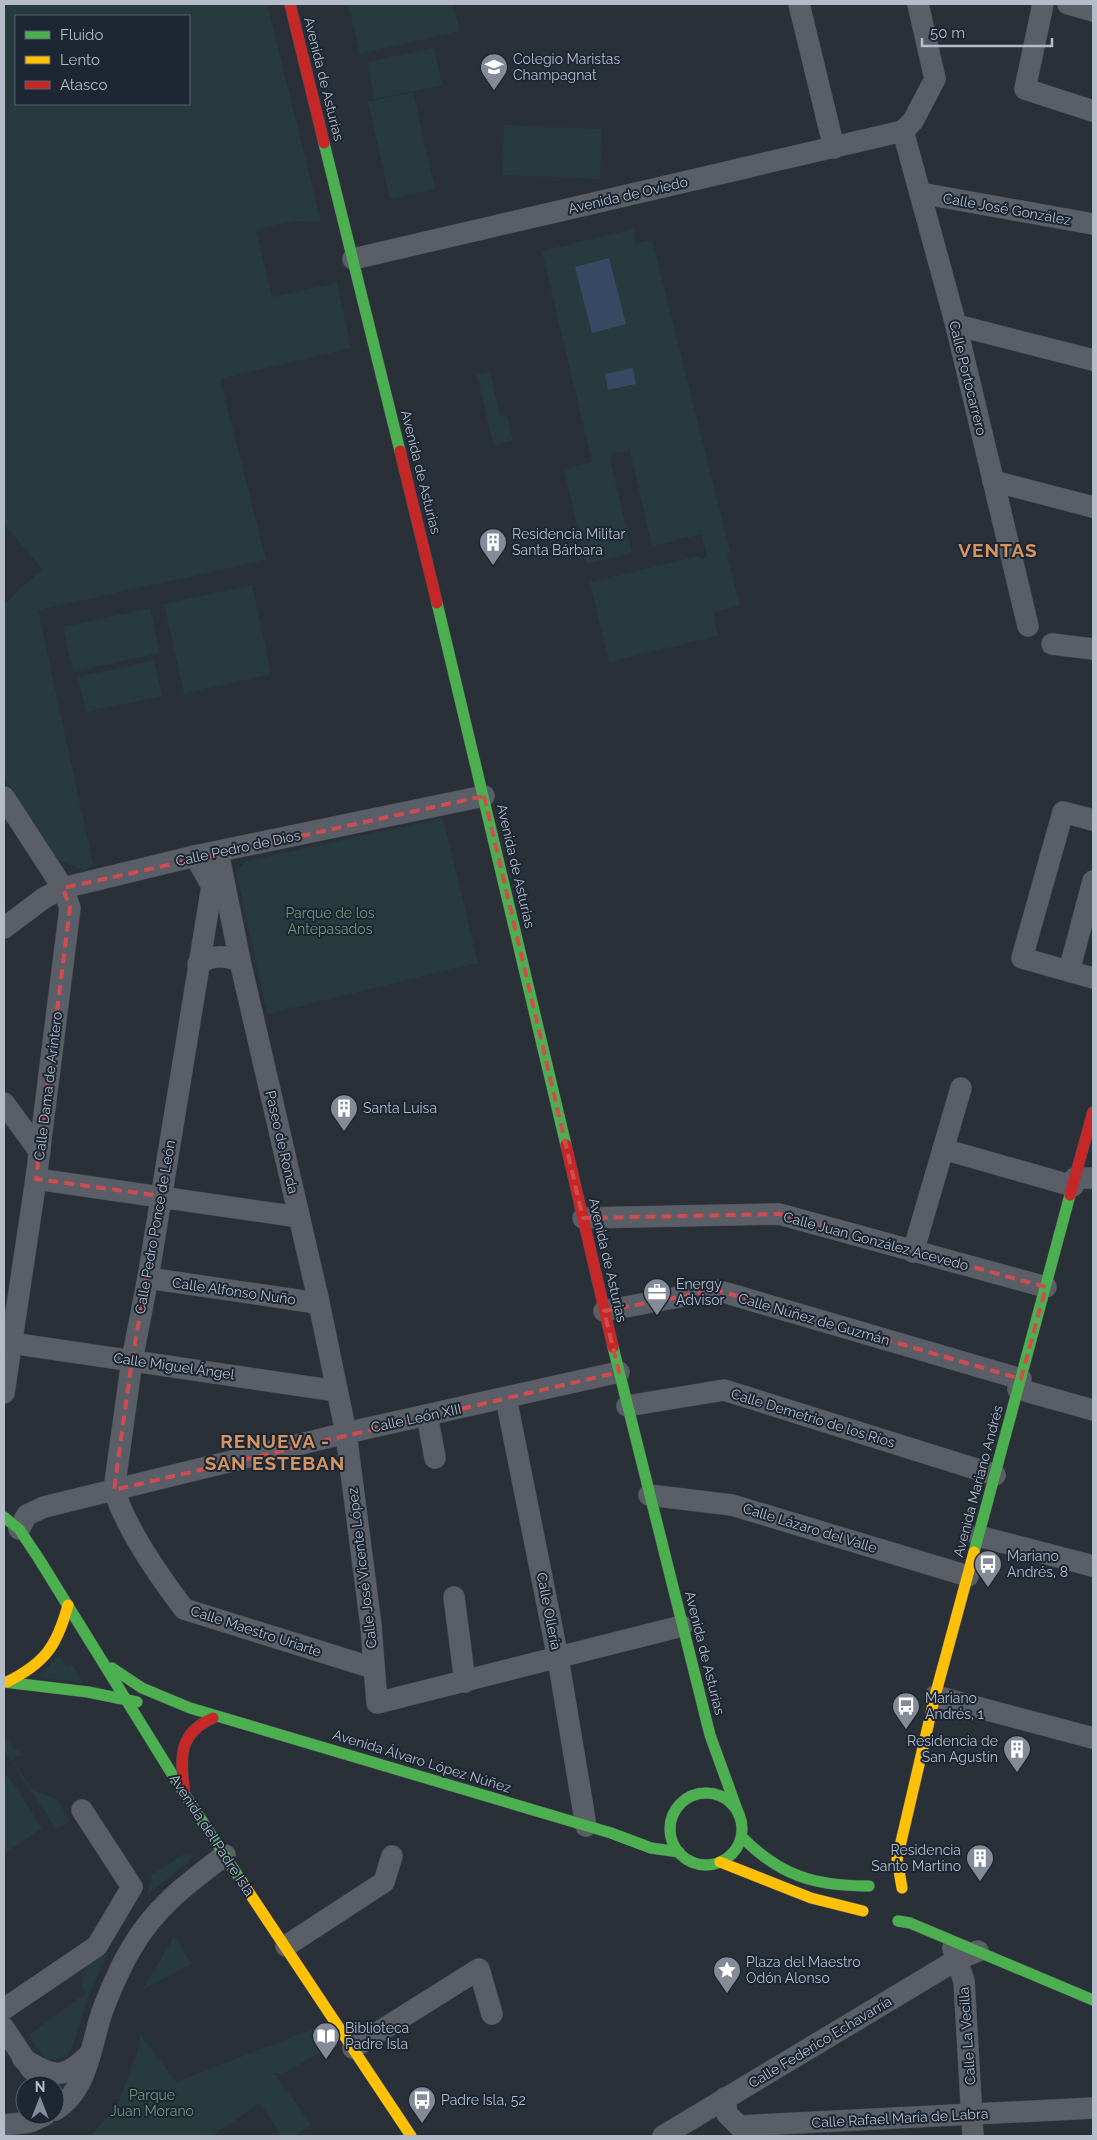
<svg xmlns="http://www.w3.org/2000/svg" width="1097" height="2140" viewBox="0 0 1097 2140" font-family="Raleway,sans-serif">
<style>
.green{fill:#273a3e;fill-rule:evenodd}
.water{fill:#384963}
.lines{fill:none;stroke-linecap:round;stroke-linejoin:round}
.street-casing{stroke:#484c53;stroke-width:22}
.fast-casing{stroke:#484c53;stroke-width:12}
.slow-casing{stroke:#484c53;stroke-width:12}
.jam-casing{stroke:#484c53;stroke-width:12}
.street{stroke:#5a5e66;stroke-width:21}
.fast{stroke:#4caf50;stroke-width:11}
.slow{stroke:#ffc107;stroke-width:11}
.jam{stroke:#c62828;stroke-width:11}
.marked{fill:none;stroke:#ce4d50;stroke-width:4;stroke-dasharray:10 6;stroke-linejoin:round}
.labels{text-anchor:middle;stroke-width:4;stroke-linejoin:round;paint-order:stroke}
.poi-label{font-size:14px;fill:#b4bcc9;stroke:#1d2633;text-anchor:start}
.street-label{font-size:14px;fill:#b4bcc9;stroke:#1d2633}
.park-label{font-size:14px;fill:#6b9a76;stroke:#1d2633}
.district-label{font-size:19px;font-weight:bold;letter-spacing:1px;fill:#d59563;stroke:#1d2633}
</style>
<rect width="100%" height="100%" fill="#2a3038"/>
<g class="green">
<path d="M4,4H267L321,222L295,221L256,230L272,297L337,283L351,348L220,379L266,560L38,610L93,864L86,871L58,860L4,777V604L42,569L4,524ZM16,16H189V104H16Z"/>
<polygon points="348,4 453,4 460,31 360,54"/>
<polygon points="434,48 442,85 374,99 367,62"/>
<polygon points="413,92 435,189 390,199 368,102"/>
<polygon points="504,125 602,129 600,179 502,175"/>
<polygon points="633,229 636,244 652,240 730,552 727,553 740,606 713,612 718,636 609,662 590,582 699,556 700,559 707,557 702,534 652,546 630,451 613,453 610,458 632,553 586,564 564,469 592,462 542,251"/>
<polygon points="490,372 500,416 507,415 513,441 496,445 492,439 477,375"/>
<polygon points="252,585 271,674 184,694 164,604"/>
<polygon points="150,608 160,653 73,672 63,627"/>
<polygon points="154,660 162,696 86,712 78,677"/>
<polygon points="443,818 478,963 267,1014 236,872 247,861"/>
<polygon points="59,1656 67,1666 71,1663 83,1683 37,1677"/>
<polygon points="4,1734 13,1748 24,1754 12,1759 32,1790 57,1799 70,1821 56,1829 4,1750"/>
<polygon points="8,1776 42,1828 4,1854 4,1778"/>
<polygon points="193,1854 187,1863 147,1895 152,1875 182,1855"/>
<polygon points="174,1937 192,1964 142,1990"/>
<path d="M109,1951L88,1998L72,2048L67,2055L56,2060L45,2059L29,2035L85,1994C74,1972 91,1961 109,1951Z"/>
<polygon points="315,2028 327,2048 283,2074 274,2073 311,2125 295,2136 282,2136 260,2103 212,2136 90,2136 118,2104 140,2044 140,2034 176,2082"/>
</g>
<g class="water">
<polygon points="609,258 626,324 592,333 575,267"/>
<polygon points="633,368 636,384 608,390 605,374"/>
</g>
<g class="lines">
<g class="street-casing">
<g id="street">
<polyline points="799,4 834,148"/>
<polyline points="1043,4 1025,89 1093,111"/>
<polyline points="1068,4 1093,11"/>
<polyline points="903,131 956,325 1028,626"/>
<polyline points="903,131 913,121 935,79 918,4"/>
<polyline points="920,193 1093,224"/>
<polyline points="353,259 903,131"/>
<polyline points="956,325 1093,360"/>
<polyline points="993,481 1093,507"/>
<polyline points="1052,644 1093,649"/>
<polyline points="4,797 63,888 70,908 36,1179 4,1393"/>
<polyline points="1093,820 1063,812 1022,958 1093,978"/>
<polyline points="218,852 240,961 318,1298 346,1433 371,1626 377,1703 682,1626"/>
<path d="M195,856L212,886L148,1278L132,1360L114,1490C126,1528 159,1576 184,1609L373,1668"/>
<polyline points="4,928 44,898 63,888 195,856 484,796"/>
<path d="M198,964C213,955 223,955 240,961"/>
<polyline points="1069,971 1093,881"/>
<polyline points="4,1103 40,1152"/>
<polyline points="943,1149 1073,1186"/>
<polyline points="1075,1178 1093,1178"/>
<polyline points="36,1179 299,1217"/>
<polyline points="583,1218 779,1214 1046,1287"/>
<polyline points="913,1252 961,1088"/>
<polyline points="148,1278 310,1302 319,1306"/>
<polyline points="604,1311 716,1290 1021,1379"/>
<polyline points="11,1343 337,1391"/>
<polyline points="1018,1389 1093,1410"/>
<polyline points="506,1398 558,1658 586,1826"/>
<polyline points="627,1406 724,1390 995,1475"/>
<polyline points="427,1415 435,1458"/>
<polyline points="649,1495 732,1505 968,1576"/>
<polyline points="19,1529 27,1515 44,1507 346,1433 619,1372"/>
<polyline points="978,1536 1093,1566"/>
<polyline points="454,1597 465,1682"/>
<polyline points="935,1696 1093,1738"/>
<polyline points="286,1946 384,1882 392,1856"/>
<polyline points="953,1948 964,1981 973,2136"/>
<polyline points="4,2009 97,1946 132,1887 82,1810"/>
<polyline points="4,2028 31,2069"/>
<polyline points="353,2048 479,1969 492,2014"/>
<path d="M23,2059C55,2077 62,2081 90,2054"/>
<polyline points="725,2098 727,2114 739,2126 1093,2108"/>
<path d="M55,2110C88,2090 91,2045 102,2012C110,1991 119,1969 131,1949C154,1908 188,1883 225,1855"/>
<polyline points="4,2125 30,2122 45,2115"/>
<polyline points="663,2136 958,1959 978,1951"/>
</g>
</g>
<g class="fast-casing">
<g id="fast">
<polyline points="324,143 400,451"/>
<polyline points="437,603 566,1145"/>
<polyline points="613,1347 710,1735 739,1815"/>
<polyline points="4,1517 19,1529 39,1559 185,1795 242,1882"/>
<polyline points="974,1552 1070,1195"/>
<polyline points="112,1668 142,1688 190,1708 611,1833 651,1848 679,1852"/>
<polyline points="4,1682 88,1692 137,1702"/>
<circle cx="706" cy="1829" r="36"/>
<path d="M742,1837C780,1876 815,1886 869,1886"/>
<polyline points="898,1921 910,1923 1093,2000"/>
</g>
</g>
<g class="slow-casing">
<g id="slow">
<path d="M7,1682C45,1663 57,1646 68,1605"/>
<polyline points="720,1862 811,1898 863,1911"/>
<polyline points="242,1882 411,2136"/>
<polyline points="902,1888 897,1859 935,1696 974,1552"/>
</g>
</g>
<g class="jam-casing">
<g id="jam">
<polyline points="290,4 324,143"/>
<polyline points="400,451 437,603"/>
<polyline points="566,1145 613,1347"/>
<polyline points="1070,1195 1093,1112"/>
<path d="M184,1789C180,1756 179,1733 213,1718"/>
</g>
</g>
<use href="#street" class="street"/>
<use href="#fast" class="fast"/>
<use href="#slow" class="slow"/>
<use href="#jam" class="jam"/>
</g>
<path class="marked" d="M484,796L583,1218L779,1214L1046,1287L1021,1379L716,1290L604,1311L619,1372L114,1490L132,1360L161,1196L36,1179L70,908L63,888Z"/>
<defs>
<g id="school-pin" transform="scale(1.4375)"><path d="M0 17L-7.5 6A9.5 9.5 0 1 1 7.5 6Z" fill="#848b96" stroke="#1d2633"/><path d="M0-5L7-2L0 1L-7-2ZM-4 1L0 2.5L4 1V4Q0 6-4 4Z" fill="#fff"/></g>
<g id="building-pin" transform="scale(1.4375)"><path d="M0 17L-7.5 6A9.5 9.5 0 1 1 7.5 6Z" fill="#848b96" stroke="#1d2633"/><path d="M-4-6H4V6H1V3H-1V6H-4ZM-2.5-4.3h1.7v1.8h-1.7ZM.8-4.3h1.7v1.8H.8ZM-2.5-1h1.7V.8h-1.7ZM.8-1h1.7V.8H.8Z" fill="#fff"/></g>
<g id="office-pin" transform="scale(1.4375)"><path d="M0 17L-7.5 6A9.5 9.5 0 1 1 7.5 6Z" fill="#848b96" stroke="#1d2633"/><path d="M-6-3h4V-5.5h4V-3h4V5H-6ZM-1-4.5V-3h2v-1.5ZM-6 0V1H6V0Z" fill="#fff"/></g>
<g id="bus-pin" transform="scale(1.4375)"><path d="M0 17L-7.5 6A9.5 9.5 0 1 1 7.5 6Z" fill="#848b96" stroke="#1d2633"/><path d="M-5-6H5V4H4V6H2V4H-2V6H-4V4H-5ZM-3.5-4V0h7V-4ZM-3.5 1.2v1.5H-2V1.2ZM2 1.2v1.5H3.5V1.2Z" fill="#fff"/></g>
<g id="sight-pin" transform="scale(1.4375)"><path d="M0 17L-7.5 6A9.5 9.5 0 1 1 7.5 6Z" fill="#848b96" stroke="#1d2633"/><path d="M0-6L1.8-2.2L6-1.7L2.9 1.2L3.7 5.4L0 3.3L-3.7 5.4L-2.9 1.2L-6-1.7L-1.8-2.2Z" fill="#fff"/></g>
<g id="library-pin" transform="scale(1.4375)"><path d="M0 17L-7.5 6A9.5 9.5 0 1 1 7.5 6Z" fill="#848b96" stroke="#1d2633"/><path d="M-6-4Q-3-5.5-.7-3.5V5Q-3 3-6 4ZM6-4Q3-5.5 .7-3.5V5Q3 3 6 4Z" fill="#fff"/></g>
</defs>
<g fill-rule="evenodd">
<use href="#school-pin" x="494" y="67"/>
<use href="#building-pin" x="493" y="542"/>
<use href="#building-pin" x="344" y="1108"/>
<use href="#office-pin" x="657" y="1292"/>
<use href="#bus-pin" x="988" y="1564"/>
<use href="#bus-pin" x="906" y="1706"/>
<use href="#building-pin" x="1017" y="1749"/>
<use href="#building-pin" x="980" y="1858"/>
<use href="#sight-pin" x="727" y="1970"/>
<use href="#library-pin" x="326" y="2036"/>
<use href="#bus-pin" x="422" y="2100"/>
</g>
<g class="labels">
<g class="poi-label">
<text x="513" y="64">Colegio Maristas<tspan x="513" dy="16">Champagnat</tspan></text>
<text x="512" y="539">Residencia Militar<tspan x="512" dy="16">Santa Bárbara</tspan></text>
<text x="363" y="1113">Santa Luisa</text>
<text x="676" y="1289">Energy<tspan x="676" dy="16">Advisor</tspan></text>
<text x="1007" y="1561">Mariano<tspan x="1007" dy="16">Andrés, 8</tspan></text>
<text x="925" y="1703">Mariano<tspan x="925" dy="16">Andrés, 1</tspan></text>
<text x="998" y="1746" text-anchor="end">Residencia de<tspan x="998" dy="16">San Agustín</tspan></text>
<text x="961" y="1855" text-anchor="end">Residencia<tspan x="961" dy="16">Santo Martino</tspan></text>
<text x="746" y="1967">Plaza del Maestro<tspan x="746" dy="16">Odón Alonso</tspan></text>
<text x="345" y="2033">Biblioteca<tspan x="345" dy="16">Padre Isla</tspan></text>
<text x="441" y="2105">Padre Isla, 52</text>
</g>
<g class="street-label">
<text transform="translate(324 79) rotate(76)" y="5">Avenida de Asturias</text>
<text transform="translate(628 195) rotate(-13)" y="5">Avenida de Oviedo</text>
<text transform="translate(1007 209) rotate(10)" y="5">Calle José González</text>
<text transform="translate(968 378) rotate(76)" y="5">Calle Portocarrero</text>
<text transform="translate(421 472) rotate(76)" y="5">Avenida de Asturias</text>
<text transform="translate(238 848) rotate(-12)" y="5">Calle Pedro de Dios</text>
<text transform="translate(516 866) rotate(77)" y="5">Avenida de Asturias</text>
<text transform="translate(48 1086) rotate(-83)" y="5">Calle Dama de Arintero</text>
<text transform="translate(282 1142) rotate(77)" y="5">Paseo de Ronda</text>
<text transform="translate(155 1227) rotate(-80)" y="5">Calle Pedro Ponce de León</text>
<text transform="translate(876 1241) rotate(15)" y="5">Calle Juan González Acevedo</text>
<text transform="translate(608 1260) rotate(77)" y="5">Avenida de Asturias</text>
<text transform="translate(234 1291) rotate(8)" y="5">Calle Alfonso Nuño</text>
<text transform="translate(814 1319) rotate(16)" y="5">Calle Núñez de Guzmán</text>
<text transform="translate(174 1366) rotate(8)" y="5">Calle Miguel Ángel</text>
<text transform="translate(416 1418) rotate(-12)" y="5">Calle León XIII</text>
<text transform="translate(813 1418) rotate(17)" y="5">Calle Demetrio de los Ríos</text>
<text transform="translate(978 1481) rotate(-75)" y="5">Avenida Mariano Andrés</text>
<text transform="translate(810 1528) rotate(17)" y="5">Calle Lázaro del Valle</text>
<text transform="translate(362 1568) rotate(-97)" y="5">Calle José Vicente López</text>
<text transform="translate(549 1611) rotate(79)" y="5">Calle Ollería</text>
<text transform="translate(256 1631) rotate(18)" y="5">Calle Maestro Uriarte</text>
<text transform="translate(705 1653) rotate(76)" y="5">Avenida de Asturias</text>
<text transform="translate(422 1761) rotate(17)" y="5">Avenida Álvaro López Núñez</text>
<text transform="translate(212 1835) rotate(57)" y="5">Avenida del Padre Isla</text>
<text transform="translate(967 2036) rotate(-94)" y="5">Calle La Vecilla</text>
<text transform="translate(820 2042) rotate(-31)" y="5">Calle Federico Echavarría</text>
<text transform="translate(900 2118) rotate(-3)" y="5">Calle Rafael María de Labra</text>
</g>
<g class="park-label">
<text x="330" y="918">Parque de los<tspan x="330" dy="16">Antepasados</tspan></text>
<text x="152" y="2100">Parque<tspan x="152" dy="16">Juan Morano</tspan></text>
</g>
<g class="district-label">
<text x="998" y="557">VENTAS</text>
<text x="275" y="1448">RENUEVA -<tspan x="275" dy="22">SAN ESTEBAN</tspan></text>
</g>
</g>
<rect width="1097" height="2140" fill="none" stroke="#b4bcc9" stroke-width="10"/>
<rect x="15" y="15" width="175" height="90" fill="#1d2633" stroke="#59626f"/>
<rect x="25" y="31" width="25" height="8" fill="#4caf50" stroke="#59626f"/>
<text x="60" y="40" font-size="15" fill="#b4bcc9">Fluido</text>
<rect x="25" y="56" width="25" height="8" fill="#ffc107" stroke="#59626f"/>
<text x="60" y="65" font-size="15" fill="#b4bcc9">Lento</text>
<rect x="25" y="81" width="25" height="8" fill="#c62828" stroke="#59626f"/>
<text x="60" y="90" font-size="15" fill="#b4bcc9">Atasco</text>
<g transform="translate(40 2100)"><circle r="24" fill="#1d2633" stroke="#59626f"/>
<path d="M0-4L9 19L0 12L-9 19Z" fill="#848b96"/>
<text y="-8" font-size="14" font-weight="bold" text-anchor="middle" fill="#b4bcc9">N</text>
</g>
<path d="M922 38v8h130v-8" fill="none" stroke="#b4bcc9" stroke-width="2.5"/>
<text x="930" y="38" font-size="15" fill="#b4bcc9" stroke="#1d2633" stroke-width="4" paint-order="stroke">50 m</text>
</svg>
